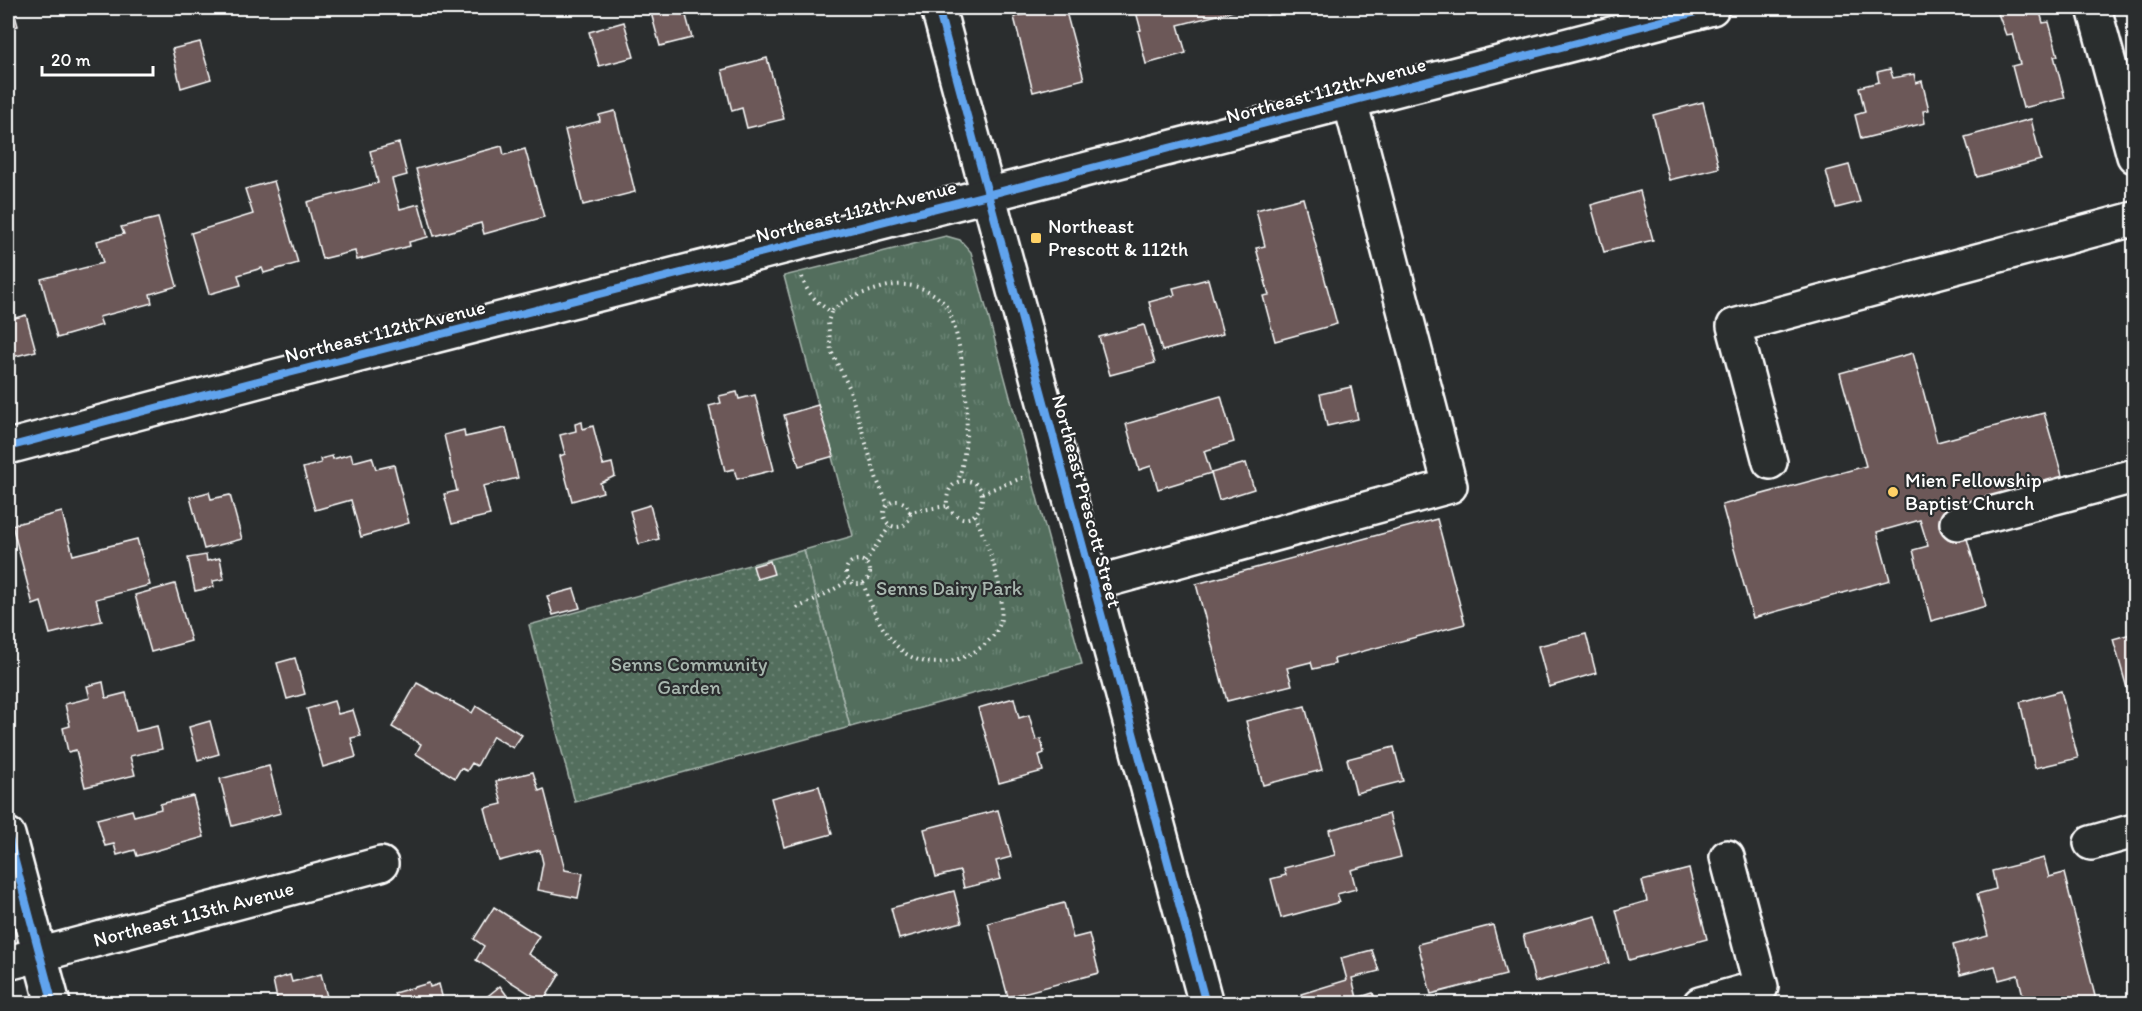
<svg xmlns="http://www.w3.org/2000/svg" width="2142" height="1011" viewBox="0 0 2142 1011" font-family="Itim,sans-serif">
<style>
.grass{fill:url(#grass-tufts);stroke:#a8b6ae;stroke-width:1.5}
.garden{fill:url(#garden-dots);stroke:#a8b6ae;stroke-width:1.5}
.building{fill:#6c5959;stroke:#fff;stroke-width:1.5}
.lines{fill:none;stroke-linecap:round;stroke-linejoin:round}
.minor-casing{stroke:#fff;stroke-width:38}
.path{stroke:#fff;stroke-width:4;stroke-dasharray:1.5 4.5;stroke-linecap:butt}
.minor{stroke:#2a2d2e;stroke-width:33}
.cycleway-casing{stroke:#2a2d2e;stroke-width:11}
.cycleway{stroke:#60a3ed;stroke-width:8}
.poi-dot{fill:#ffd166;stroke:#2a2d2e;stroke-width:2}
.labels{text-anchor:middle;stroke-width:4.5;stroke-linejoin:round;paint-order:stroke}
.street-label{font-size:20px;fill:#fff;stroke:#2a2d2e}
.poi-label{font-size:20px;fill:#fff;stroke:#2a2d2e;text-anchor:start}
.park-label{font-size:20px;fill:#a8b6ae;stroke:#2a2d2e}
</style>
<defs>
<pattern id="grass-tufts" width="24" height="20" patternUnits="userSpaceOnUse" patternTransform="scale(1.5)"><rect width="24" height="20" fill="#526e5d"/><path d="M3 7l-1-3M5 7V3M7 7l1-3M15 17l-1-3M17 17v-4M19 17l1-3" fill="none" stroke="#6c8475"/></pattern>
<pattern id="garden-dots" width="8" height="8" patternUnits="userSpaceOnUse" patternTransform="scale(1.5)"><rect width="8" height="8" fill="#526e5d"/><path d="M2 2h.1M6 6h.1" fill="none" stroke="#6c8475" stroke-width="1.8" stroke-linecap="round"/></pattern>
</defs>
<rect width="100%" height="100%" fill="#2a2d2e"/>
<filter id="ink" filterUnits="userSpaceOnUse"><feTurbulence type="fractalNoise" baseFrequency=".0167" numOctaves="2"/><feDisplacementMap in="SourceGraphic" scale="12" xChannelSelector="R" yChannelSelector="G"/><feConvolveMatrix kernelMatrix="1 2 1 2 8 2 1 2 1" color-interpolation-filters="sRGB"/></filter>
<g filter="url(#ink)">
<polygon class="grass" points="946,236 960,240 971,252 1082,664 850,727 804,550 853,536 784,276"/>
<polygon class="garden" points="804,550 850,727 575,802 529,625"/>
<g class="building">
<polygon points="8,8 13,8 18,26 8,29"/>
<polygon points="656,8 684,8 692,38 660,46 650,9"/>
<polygon points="1050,8 1065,8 1084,79 1033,92 1014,17"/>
<polygon points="1135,8 1245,8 1178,25 1186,53 1146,64 1138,31 1141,30"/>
<polygon points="1264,8 1295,8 1266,15"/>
<polygon points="1996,8 2039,8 2043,23 2049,22 2058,56 2054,56 2065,98 2023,108 2012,66 2020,64 2012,34 2006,35"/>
<polygon points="624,22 634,57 599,66 589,32"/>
<polygon points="200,42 211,79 181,88 172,49"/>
<polygon points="767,58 784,119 747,128 742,108 732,111 722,70"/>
<polygon points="1890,69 1893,78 1914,74 1916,83 1922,81 1929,110 1923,111 1925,123 1861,139 1855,115 1865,112 1859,87 1879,82 1877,72"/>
<polygon points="1703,102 1719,168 1669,180 1653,115"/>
<polygon points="615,111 635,192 583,205 565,130 600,121 599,115"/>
<polygon points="2031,119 2041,160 1977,177 1965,137"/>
<polygon points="399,143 407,175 392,179 400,209 419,204 428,237 409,242 410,246 357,260 355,251 322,259 307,202 378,183 370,151"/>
<polygon points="502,146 504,155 525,149 544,217 484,234 481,223 434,236 416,169"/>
<polygon points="1849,165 1860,202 1836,208 1826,171"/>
<polygon points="274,181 298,263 264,273 262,268 238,275 241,285 209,294 191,233 253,214 245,189"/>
<polygon points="1640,191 1653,240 1604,252 1591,205"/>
<polygon points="1303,198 1337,324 1275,341 1263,296 1269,295 1256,248 1265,246 1256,210"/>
<polygon points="158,218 177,286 150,294 152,303 99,317 102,325 57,338 41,279 103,263 97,241 124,234 121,227"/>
<polygon points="1208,279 1223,334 1162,351 1149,302 1175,295 1173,288"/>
<polygon points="26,315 36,351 8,358 8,320"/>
<polygon points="1144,325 1155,363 1110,375 1099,337"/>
<polygon points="1913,353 1937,442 2044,413 2063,479 1943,512 1951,540 1966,535 1986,606 1931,621 1913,550 1928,546 1920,520 1877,532 1890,580 1753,618 1722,505 1866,466 1840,373"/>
<polygon points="1351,387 1358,419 1327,426 1320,394"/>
<polygon points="737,392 739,399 755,395 774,470 737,479 734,469 725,471 709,406 721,403 719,396"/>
<polygon points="1221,396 1234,442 1204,451 1211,473 1158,489 1151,466 1139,470 1126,424"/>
<polygon points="818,405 834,456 799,466 784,415"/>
<polygon points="582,422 583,429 593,426 603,465 612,463 615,476 600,483 603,492 572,501 560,456 565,454 560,435 576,431 575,424"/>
<polygon points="506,428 518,478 483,486 490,515 452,524 444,494 457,491 444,435 464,430 465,437"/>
<polygon points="351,454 353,462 372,457 376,469 394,465 409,523 361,537 351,500 315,510 303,468 321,463 320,459 332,456 333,459"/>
<polygon points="1246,463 1254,489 1219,500 1211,473"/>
<polygon points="209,492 211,499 230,495 242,539 204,549 190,497"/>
<polygon points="650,505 659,539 639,544 630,511"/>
<polygon points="62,512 73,555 137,539 150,585 96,599 102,621 50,634 41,602 33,605 12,525"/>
<polygon points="1437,519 1465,624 1334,659 1335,664 1313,669 1311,662 1287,668 1292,685 1227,701 1196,584"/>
<polygon points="206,555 207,561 220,558 224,579 213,581 214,587 195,591 188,558"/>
<polygon points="770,561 774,574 757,579 753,566"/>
<polygon points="175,584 191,641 151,652 135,595"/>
<polygon points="574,589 580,608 553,615 547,596"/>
<polygon points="2134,633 2134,713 2113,639"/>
<polygon points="1586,634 1596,673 1549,687 1538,646"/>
<polygon points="295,658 305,694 287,699 277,663"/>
<polygon points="103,682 106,698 126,693 136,731 157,726 162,749 130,756 135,775 85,787 76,750 68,752 63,728 70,726 65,704 90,698 87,686"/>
<polygon points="417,683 472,713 476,706 522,735 513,748 493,736 477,766 472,763 467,771 461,768 455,778 416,754 421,744 392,727"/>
<polygon points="2061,691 2078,758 2035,768 2020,702"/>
<polygon points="1014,698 1019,718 1029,715 1036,740 1041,739 1044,753 1039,755 1043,771 999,783 978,708"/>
<polygon points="334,701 338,714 353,710 361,736 351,738 356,757 323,767 307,709"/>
<polygon points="1305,706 1322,770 1263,785 1246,721"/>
<polygon points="210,721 219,754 198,760 189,727"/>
<polygon points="1394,747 1403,781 1356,793 1347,759"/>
<polygon points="269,766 281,813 232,826 220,779"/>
<polygon points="533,772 539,791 544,789 565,870 583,873 578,898 538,890 543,863 540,850 499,861 485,808 502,804 496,781"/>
<polygon points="819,786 832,834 784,847 771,798"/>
<polygon points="193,796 204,837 137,856 135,850 117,855 114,844 105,846 97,819 132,810 134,816 161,809 160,804"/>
<polygon points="998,810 1011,857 996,861 1001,879 964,888 960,871 936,877 924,829"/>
<polygon points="1389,814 1401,857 1351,870 1356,889 1337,894 1340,902 1281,918 1271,879 1286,875 1284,868 1335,855 1329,830"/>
<polygon points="2044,858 2049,877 2064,873 2097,1004 2025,1004 2018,975 1999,980 1995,966 1960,975 1953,945 1988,936 1977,894 1996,889 1992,871"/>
<polygon points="1689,869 1707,939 1629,960 1616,910 1647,901 1642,881"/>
<polygon points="954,891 962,922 899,939 891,908"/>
<polygon points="1064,903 1073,938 1089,934 1099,973 1008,997 988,923"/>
<polygon points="494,907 539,936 528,954 560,974 543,1002 476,960 484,946 474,939"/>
<polygon points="1596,916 1609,963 1535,982 1523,935"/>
<polygon points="1493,925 1506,975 1431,994 1418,944"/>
<polygon points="1372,950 1379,971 1352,978 1357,998 1373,993 1377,1004 1304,1004 1301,994 1347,980 1341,958"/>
<polygon points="2134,952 2134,975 2129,954"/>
<polygon points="321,974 329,1004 278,1004 273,980 290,975 292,982"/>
<polygon points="429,983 430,987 439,984 444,1004 397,1004 394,993"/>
<polygon points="500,986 513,1004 478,1004"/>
</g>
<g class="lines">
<g class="minor-casing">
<g id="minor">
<polyline points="938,8 1206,1004"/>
<polyline points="2094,8 2134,156"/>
<polyline points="8,447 273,377 987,195 1712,8"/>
<polyline points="1770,462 1734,326 2134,219"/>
<polyline points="1957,523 2134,476"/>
<polyline points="1092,584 1450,486 1350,101"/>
<polyline points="8,835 53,1004"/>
<polyline points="2091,843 2134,831"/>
<path id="s1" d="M8,963L381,864"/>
<polyline points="1700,1004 1761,987 1727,857"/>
</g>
</g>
<g class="path">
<path d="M802,277C807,294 817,302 831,312C847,296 862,294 884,287C906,281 932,287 946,306C953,317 956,333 959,346C968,391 971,436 958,482"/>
<polyline points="831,312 828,322 831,351 849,387 877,480 888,505"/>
<polyline points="982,493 1027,476"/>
<circle cx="897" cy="514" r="13"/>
<path d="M909,512L947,506C946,493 951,480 966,481C999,482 975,544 947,506"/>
<circle cx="858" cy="572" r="12"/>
<polyline points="865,562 890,526"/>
<path d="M863,583C880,632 905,681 966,656C979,650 993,640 999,626C1010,597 986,542 975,515"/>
<polyline points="797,608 822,596 850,580"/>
</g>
<use href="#minor" class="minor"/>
<g class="cycleway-casing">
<g id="cycleway">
<polyline points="938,8 1206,1004"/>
<polyline points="8,447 273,377 987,195 1712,8"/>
<polyline points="8,835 53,1004"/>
</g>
</g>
<use href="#cycleway" class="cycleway"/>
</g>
</g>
<g class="poi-dot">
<rect x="1030" y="232" width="12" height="12" rx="3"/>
<circle cx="1893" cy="492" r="6"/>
</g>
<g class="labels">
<g class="street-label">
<text transform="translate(1326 90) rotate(-15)" y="7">Northeast 112th Avenue</text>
<text transform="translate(856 211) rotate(-14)" y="7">Northeast 112th Avenue</text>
<text transform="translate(385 331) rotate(-14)" y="7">Northeast 112th Avenue</text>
<text transform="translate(1087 501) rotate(75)" y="7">Northeast Prescott Street</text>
<text dy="7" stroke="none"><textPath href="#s1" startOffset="192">Northeast 113th Avenue</textPath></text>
</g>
<g class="poi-label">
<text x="1048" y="233">Northeast<tspan x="1048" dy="23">Prescott &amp; 112th</tspan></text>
<text x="1905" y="487">Mien Fellowship<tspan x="1905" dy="23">Baptist Church</tspan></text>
</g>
<g class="park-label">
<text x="949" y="595">Senns Dairy Park</text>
<text x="689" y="671">Senns Community<tspan x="689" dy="23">Garden</tspan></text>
</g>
</g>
<rect width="2142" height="1011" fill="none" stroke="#2a2d2e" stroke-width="30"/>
<rect x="15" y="15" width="2112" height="981" fill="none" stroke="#fff" stroke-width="2" filter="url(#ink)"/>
<path d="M42 66v9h111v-9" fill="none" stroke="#ffffff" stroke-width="3"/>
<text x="51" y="66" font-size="18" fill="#ffffff" stroke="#2a2d2e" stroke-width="4.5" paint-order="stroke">20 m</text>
</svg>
